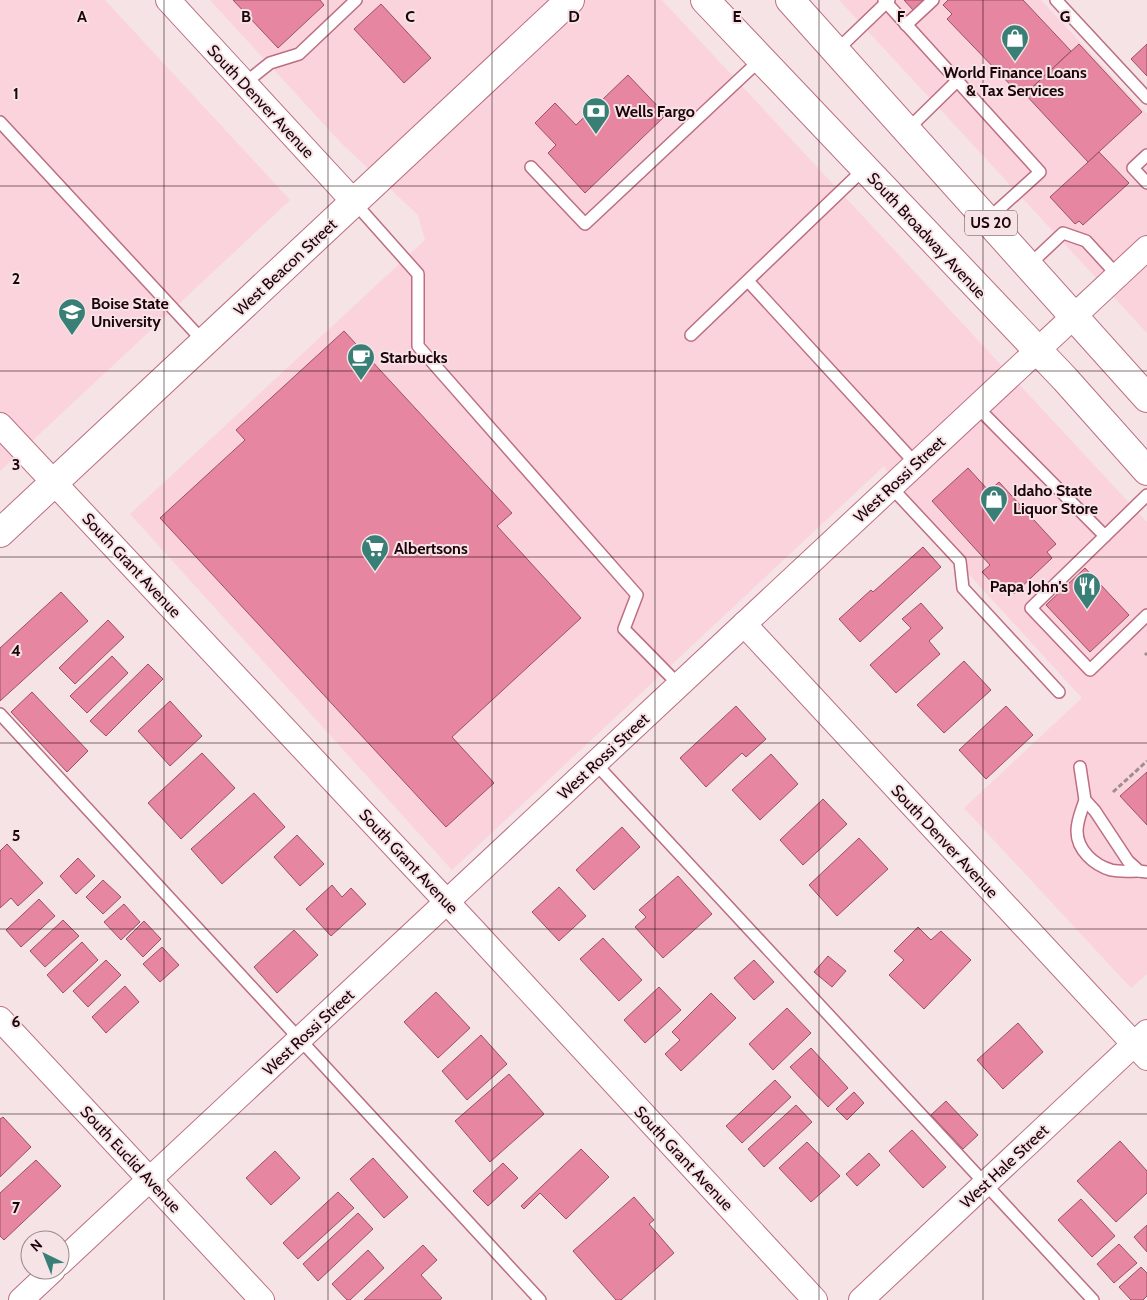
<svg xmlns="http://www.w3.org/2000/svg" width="1147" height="1300" viewBox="0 0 1147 1300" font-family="Cabin,sans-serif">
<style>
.built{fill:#fad3dc}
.building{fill:#e786a0;stroke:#9b5064}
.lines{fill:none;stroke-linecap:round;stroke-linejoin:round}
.service-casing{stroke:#bd6e82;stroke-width:14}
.minor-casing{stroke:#bd6e82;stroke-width:26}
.tertiary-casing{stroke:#bd6e82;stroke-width:30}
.primary-casing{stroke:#bd6e82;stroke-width:30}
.path{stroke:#a18c91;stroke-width:3;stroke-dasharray:5 2.5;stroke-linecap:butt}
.service{stroke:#fff;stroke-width:11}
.minor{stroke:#fff;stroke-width:24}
.tertiary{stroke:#fff;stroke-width:28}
.primary{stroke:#fff;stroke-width:28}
.grid{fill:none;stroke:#1d030a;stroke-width:1;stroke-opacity:0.55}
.labels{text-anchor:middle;stroke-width:4;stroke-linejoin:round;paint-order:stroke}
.shield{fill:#f5e3e6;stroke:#5e464c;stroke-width:1}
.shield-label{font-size:15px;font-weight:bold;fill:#1d030a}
.poi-label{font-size:16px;font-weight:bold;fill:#1d030a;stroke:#f5e3e6;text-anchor:start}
.street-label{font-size:16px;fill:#1d030a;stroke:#f5e3e6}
.grid-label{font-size:16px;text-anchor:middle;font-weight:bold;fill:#1d030a;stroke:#f5e3e6;stroke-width:4;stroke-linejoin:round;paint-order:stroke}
</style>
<rect width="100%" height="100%" fill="#f5e3e6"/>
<g class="built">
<polygon points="0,0 105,0 290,200 0,471"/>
<polygon points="210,0 662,0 1147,522 1147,974 1131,988 964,808 1082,698 914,514 884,466 452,870 130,514 425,240 418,215 341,143"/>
<polygon points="839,0 1041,0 1147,114 1147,333"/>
</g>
<g class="building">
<polygon points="233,0 320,0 324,5 278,48"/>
<polygon points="904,0 924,0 913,10"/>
<polygon points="948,0 1023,0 1071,51 1022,97 947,19 952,14 943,5"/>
<polygon points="381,4 431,58 404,83 354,29"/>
<polygon points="1079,44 1142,112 1088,162 1025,94"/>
<polygon points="1147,44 1147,76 1131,59"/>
<polygon points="628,75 666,115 585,193 548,153 556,145 535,123 555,103 576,125"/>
<polygon points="1099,152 1129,183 1083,225 1079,221 1075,224 1050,197"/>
<polygon points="344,331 512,513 497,526 581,618 452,737 494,783 446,827 160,518 245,440 236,430"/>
<polygon points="968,468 989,491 999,482 1056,544 1047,552 1052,558 1014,594 1008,587 1002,593 982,572 990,565 932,501"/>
<polygon points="923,547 941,567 860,642 839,619 871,590 873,592"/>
<polygon points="1085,568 1129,615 1090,652 1046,605"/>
<polygon points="61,592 88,621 0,701 0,648"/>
<polygon points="921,603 943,628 929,641 940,654 896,693 870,665 911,628 902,619"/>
<polygon points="108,620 124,637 75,684 59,668"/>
<polygon points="112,656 128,673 87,713 70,696"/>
<polygon points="964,661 991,690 944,733 917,705"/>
<polygon points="148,664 163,679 106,736 90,721"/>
<polygon points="32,692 88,751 67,772 11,712"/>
<polygon points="170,701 202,736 170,766 138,731"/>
<polygon points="736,706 766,739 746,757 742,753 706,787 680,758"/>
<polygon points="1006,706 1033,735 986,779 959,750"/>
<polygon points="202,753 235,788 181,839 148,803"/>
<polygon points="771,754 798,784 760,820 732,790"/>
<polygon points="1147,772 1147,825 1120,796"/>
<polygon points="254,793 285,827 222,884 191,849"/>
<polygon points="823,799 847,824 803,865 780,840"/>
<polygon points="622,827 640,847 594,890 576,870"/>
<polygon points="297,835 324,864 300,886 274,857"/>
<polygon points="859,838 888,869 837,916 809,885"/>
<polygon points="7,844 43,883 18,906 11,898 0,908 0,851"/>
<polygon points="78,858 95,876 76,894 60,876"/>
<polygon points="678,876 712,914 663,958 635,927 646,917 639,910"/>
<polygon points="103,880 121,897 103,914 86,897"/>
<polygon points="332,885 342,897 351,888 366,904 331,936 306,909"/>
<polygon points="559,887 586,916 559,941 532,912"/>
<polygon points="39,899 55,916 21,947 6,930"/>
<polygon points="124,904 140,922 121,940 104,922"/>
<polygon points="63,920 79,936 45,967 30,951"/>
<polygon points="144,921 161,939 143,957 126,939"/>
<polygon points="918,927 931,940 941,931 971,960 924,1009 889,975 904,960 894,951"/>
<polygon points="294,930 318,955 277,993 254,967"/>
<polygon points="603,938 642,980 619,1001 580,959"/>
<polygon points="82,942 98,960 63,993 47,975"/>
<polygon points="162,947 179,965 160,982 143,964"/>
<polygon points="828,956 846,971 832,987 814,972"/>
<polygon points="106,960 121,975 88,1007 73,991"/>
<polygon points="754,960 774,982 754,1000 734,978"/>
<polygon points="125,986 139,1002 106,1033 92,1017"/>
<polygon points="659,987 681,1010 645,1043 624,1020"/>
<polygon points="436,992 470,1028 438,1058 404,1022"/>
<polygon points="711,993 736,1018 681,1071 665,1054 680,1040 672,1032"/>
<polygon points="787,1008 811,1033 773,1070 749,1044"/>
<polygon points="1018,1023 1043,1052 1003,1089 977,1060"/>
<polygon points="481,1035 507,1064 467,1100 442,1071"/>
<polygon points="811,1048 848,1088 828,1107 790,1067"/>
<polygon points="509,1074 544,1114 490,1162 455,1121"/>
<polygon points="775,1080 791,1097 742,1143 726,1126"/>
<polygon points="854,1092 864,1103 847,1120 836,1109"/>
<polygon points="946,1101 978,1135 963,1149 931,1115"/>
<polygon points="796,1105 812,1122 764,1167 748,1149"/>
<polygon points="3,1117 31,1147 0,1177 0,1119"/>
<polygon points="912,1130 946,1167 923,1188 889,1151"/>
<polygon points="1120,1141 1147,1171 1147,1193 1116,1222 1077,1181"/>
<polygon points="807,1142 840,1176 811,1202 779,1168"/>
<polygon points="581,1149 609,1177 566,1219 540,1193 524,1209 521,1206"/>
<polygon points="275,1151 300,1178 271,1205 246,1178"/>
<polygon points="869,1153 880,1165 857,1186 846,1174"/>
<polygon points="373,1158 408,1197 384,1218 350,1179"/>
<polygon points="36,1160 61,1186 4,1240 0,1236 0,1193"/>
<polygon points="503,1163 518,1178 488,1206 473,1191"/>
<polygon points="338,1192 354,1208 298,1259 283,1243"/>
<polygon points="634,1197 654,1220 649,1224 674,1253 621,1300 616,1300 573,1251"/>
<polygon points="1081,1199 1115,1236 1092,1257 1058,1220"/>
<polygon points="358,1213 373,1229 318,1281 303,1264"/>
<polygon points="1147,1225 1147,1252 1134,1237"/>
<polygon points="1119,1244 1137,1263 1114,1283 1097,1264"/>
<polygon points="423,1245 437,1260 421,1275 442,1298 440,1300 364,1300"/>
<polygon points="368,1250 384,1268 350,1300 347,1300 332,1284"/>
<polygon points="1141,1267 1147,1273 1147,1296 1143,1300 1131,1300 1119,1287"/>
</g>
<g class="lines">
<g class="service-casing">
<g id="service">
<polyline points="884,0 1040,172 987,220"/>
<polyline points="1056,0 1147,98"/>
<polyline points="906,25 933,0"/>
<polyline points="836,51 889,0"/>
<polyline points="245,83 270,63 299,54 356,0"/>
<polyline points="0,122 204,342"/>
<polyline points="907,130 957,81"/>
<polyline points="1147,155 1133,168 1147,183"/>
<polyline points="531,167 585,224 761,59"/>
<polyline points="354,202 418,274 418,346 637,595 624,629 679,685"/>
<polyline points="1028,266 1063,233 1086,241 1118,276"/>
<polyline points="748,281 916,464"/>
<polyline points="691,335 865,168"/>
<polyline points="977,407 1105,536 1147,495"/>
<polyline points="891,487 960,561 963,588 1059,692"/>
<polyline points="1105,536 1031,608 1090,670 1147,615"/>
<polyline points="0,714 540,1300"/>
<polyline points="595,763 1093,1300"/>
<polyline points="1080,767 1085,800 1095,811 1128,861 1139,871 1147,872"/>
<path d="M1085,800C1082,810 1077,820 1077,831C1077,850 1094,865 1111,870C1120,872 1129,871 1139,871"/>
</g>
</g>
<g class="minor-casing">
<g id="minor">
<polyline points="168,0 354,202"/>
<polyline points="0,425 475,932 815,1300"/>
<polyline points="744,624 1147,1058"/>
<polyline points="0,1019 262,1300"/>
<polyline points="60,1263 1147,248"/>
<polyline points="21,1300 53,1270"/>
<polyline points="861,1300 1147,1032"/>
</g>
</g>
<g class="tertiary-casing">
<polyline id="tertiary" points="0,533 570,0"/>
</g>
<g class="primary-casing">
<g id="primary">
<polyline points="705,0 1065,379 1147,471"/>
<polyline points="790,0 1147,398"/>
</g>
</g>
<g class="path">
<polyline points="1145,653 1147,655"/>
<polyline points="1113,792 1147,761"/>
</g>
<use href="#service" class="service"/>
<use href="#minor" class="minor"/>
<use href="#tertiary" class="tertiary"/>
<use href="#primary" class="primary"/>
</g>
<path class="grid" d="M164,0V1300M328,0V1300M492,0V1300M655,0V1300M819,0V1300M983,0V1300M0,186H1147M0,371H1147M0,557H1147M0,743H1147M0,929H1147M0,1114H1147"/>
<defs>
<g id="shop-pin" transform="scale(1.4375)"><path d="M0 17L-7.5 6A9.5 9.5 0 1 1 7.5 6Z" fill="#397f75" stroke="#f5e3e6"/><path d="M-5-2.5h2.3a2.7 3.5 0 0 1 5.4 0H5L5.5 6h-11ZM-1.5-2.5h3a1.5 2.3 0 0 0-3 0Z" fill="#fff"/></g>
<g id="bank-pin" transform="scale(1.4375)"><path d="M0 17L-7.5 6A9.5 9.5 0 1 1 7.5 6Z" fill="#397f75" stroke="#f5e3e6"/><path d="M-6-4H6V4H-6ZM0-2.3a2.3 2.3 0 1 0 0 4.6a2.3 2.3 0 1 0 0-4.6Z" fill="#fff"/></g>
<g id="university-pin" transform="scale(1.4375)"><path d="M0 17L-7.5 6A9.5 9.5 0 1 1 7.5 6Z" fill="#397f75" stroke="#f5e3e6"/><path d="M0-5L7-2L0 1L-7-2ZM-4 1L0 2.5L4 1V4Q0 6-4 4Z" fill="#fff"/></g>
<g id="cafe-pin" transform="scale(1.4375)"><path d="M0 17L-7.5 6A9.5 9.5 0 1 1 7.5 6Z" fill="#397f75" stroke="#f5e3e6"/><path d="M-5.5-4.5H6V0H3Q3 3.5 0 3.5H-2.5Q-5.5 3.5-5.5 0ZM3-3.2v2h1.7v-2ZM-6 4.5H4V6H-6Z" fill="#fff"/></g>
<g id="supermarket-pin" transform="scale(1.4375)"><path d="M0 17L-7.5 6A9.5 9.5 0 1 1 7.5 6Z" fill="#397f75" stroke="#f5e3e6"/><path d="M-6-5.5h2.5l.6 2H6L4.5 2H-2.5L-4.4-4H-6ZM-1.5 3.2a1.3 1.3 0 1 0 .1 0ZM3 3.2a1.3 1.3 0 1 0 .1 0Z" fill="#fff"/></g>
<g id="restaurant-pin" transform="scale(1.4375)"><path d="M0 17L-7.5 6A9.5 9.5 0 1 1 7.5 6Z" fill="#397f75" stroke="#f5e3e6"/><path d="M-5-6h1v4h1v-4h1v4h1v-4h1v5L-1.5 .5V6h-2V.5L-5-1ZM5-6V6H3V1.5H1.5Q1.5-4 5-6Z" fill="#fff"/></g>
</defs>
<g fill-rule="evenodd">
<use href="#shop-pin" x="1015" y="38"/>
<use href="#bank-pin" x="596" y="111"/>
<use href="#university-pin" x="72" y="312"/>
<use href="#cafe-pin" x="361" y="357"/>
<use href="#shop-pin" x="994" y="499"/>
<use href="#supermarket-pin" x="375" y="548"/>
<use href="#restaurant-pin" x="1087" y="586"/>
</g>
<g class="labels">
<rect class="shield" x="965" y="210.5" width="52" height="25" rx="4"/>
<g class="shield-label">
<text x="991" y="228">US 20</text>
</g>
<g class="poi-label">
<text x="1015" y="78" text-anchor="middle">World Finance Loans<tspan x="1015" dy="18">&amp; Tax Services</tspan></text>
<text x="615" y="117">Wells Fargo</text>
<text x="91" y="309">Boise State<tspan x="91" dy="18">University</tspan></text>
<text x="380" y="363">Starbucks</text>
<text x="1013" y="496">Idaho State<tspan x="1013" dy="18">Liquor Store</tspan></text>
<text x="394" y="554">Albertsons</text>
<text x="1068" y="592" text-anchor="end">Papa John's</text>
</g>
<g class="street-label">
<text transform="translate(261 101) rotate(47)" y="6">South Denver Avenue</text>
<text transform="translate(927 235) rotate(47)" y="6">South Broadway Avenue</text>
<text transform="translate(285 267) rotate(-43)" y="6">West Beacon Street</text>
<text transform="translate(899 479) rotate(-43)" y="6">West Rossi Street</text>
<text transform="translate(132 565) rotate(47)" y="6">South Grant Avenue</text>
<text transform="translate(603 756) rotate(-43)" y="6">West Rossi Street</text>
<text transform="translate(945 841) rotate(47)" y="6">South Denver Avenue</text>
<text transform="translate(409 861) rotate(47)" y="6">South Grant Avenue</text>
<text transform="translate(308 1032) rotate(-43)" y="6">West Rossi Street</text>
<text transform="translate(684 1158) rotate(47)" y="6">South Grant Avenue</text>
<text transform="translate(131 1159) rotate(47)" y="6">South Euclid Avenue</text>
<text transform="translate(1004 1166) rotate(-43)" y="6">West Hale Street</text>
</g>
</g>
<g class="grid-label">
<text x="82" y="22">A</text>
<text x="246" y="22">B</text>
<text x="410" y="22">C</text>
<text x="574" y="22">D</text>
<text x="737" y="22">E</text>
<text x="901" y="22">F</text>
<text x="1065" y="22">G</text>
<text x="16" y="99">1</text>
<text x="16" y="284">2</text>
<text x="16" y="470">3</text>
<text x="16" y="656">4</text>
<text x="16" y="841">5</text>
<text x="16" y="1027">6</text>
<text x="16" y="1213">7</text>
</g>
<g transform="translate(45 1255) rotate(317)"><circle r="24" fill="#f5e3e6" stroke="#9f898e"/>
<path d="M0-4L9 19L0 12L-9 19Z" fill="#397f75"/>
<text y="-8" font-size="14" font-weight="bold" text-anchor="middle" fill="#1d030a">N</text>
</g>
</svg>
